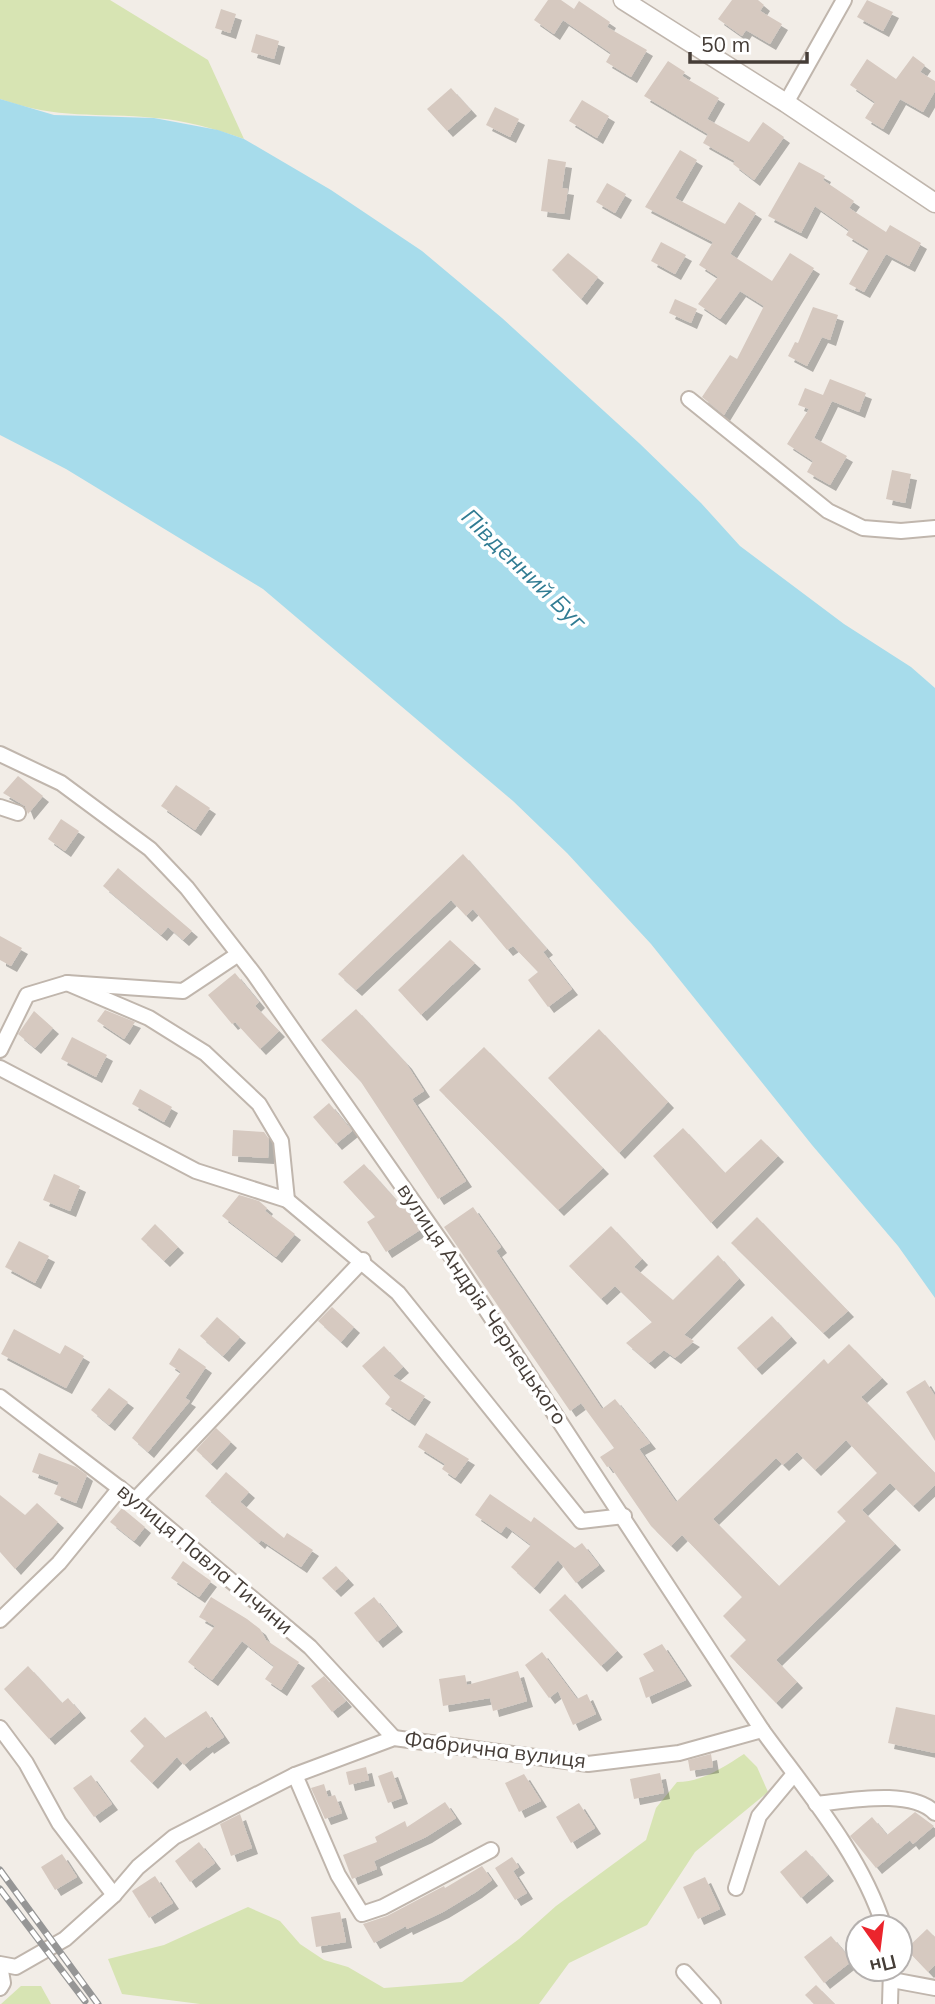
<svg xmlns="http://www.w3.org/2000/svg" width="935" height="2004" viewBox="0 0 935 2004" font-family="Mulish,sans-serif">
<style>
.green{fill:#d7e4b3}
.water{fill:#a7dceb}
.building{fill:#d6c9c0;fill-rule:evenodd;filter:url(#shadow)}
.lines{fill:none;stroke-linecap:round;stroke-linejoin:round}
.minor-casing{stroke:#c0b6ad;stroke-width:18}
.tertiary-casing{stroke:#c0b6ad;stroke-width:21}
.minor{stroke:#fff;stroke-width:14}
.tertiary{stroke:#fff;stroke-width:18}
.rail-casing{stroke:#969696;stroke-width:7}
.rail{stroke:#fff;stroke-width:4.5;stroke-dasharray:13;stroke-linecap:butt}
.labels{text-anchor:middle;stroke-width:7;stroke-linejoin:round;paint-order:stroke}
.street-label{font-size:21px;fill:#453d37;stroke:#fff}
.water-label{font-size:23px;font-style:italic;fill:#317c93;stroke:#fff}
</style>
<defs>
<filter id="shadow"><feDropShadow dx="6" dy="6" stdDeviation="0" flood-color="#0004"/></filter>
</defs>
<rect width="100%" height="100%" fill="#f2ede7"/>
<g class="green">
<path d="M0,0H110L208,60L244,139C215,129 185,120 155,118C97,112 58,120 0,99Z"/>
<path d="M744,1754L757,1767L768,1792L695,1852L647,1925L569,1963L539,2004H200L122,1994L108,1959L164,1945L248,1907L280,1921L300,1944L324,1960L348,1967L384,1988L462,1982L519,1939L556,1906L646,1840L656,1808L677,1782C702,1782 724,1767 744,1754Z"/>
<polygon points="21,1986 41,1986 51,2004 1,2004"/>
</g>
<polygon class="water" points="0,99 54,115 154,118 218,130 244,139 331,190 422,251 502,318 639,443 701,503 740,546 844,624 911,667 935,688 935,1298 898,1246 812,1145 651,944 567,853 513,801 263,589 66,469 0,435"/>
<g class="building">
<polygon points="548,0 561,0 574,9 579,1 610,22 607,27 647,50 631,77 606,62 611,53 563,20 554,34 534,20"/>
<polygon points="732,0 758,0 764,5 760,11 782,24 770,44 746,30 742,36 718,19"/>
<polygon points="867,0 893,12 883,31 857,17"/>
<polygon points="221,9 236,14 230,33 215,28"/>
<polygon points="256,34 279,41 274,59 251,52"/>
<polygon points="913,56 925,65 920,72 935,81 935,91 923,112 900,99 883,129 865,118 875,102 850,85 867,59 896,79"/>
<polygon points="668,61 685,72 682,76 719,98 707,119 749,142 763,122 784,137 754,180 733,164 735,161 703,143 708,134 644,96"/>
<polygon points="451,88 471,110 447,131 427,109"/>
<polygon points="582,100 609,116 597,138 569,121"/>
<polygon points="495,107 519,119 510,137 486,125"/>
<polygon points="680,150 697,160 675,198 725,224 739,202 756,213 730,254 772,281 790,253 814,268 724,415 702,397 730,355 737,359 764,306 740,291 720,319 698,304 718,277 699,265 713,242 645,207"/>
<polygon points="548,159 566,162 562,188 568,189 564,214 541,211"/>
<polygon points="799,162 825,176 823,180 854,201 849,208 886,232 890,225 921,243 909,266 886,254 864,292 849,284 869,249 846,235 849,230 815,206 801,233 768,216"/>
<polygon points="607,183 626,194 615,213 596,202"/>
<polygon points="661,242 686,255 675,274 651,261"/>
<polygon points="568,253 598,277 581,299 552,270"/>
<polygon points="675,299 697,309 691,323 669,313"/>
<polygon points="813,307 838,315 830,340 822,337 807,366 788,356 795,342 798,343"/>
<polygon points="830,379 866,393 859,412 832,401 814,438 847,456 830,485 807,472 813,461 787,444 809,409 798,405 805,388 823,395"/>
<polygon points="892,470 911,474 905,503 886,499"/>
<polygon points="18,776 43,796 28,814 25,806 3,793"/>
<polygon points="176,785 210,808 195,830 161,806"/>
<polygon points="61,819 79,831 65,851 48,839"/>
<polygon points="463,854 547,949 543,952 572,989 548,1007 528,980 538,972 513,946 507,950 473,909 466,916 451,900 356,990 338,974"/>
<polygon points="118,868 192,931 183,940 168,927 161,935 103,886"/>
<polygon points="0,936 22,948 11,966 0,960"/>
<polygon points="450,940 475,963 421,1015 398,990"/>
<polygon points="235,973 259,1002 255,1006 279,1031 260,1049 235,1022 232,1024 208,995"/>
<polygon points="356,1009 406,1063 424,1091 412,1099 466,1181 438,1199 361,1082 321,1040"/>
<polygon points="105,1010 135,1022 124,1039 97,1021"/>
<polygon points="34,1011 53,1028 35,1048 18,1034"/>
<polygon points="599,1029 668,1102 619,1153 548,1078"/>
<polygon points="72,1037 107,1055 96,1077 61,1059"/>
<polygon points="484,1047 603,1168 558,1210 439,1090"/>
<polygon points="140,1089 172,1107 164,1122 132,1104"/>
<polygon points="329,1103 352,1131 336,1144 313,1117"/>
<polygon points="683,1128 725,1173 761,1139 778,1156 711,1223 653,1156"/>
<polygon points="233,1130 264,1132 269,1139 268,1158 232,1156"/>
<polygon points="364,1164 398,1202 400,1200 420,1230 386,1252 367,1222 375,1217 343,1182"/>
<polygon points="54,1174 80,1186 70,1211 43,1200"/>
<polygon points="239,1195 259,1201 267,1208 265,1211 295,1234 276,1257 222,1216"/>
<path d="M473,1207L501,1247L496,1251L602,1409L615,1399L650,1443L639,1449L676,1502L824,1359L828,1364L849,1344L882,1378L861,1397L935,1473V1485L913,1506L890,1483L862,1510L895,1544L776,1660L797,1682L776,1703L730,1656L746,1640L723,1616L742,1597L682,1535L671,1546L651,1526L610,1466L607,1467L600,1457L614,1448L581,1403L570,1411L444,1227ZM846,1440L877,1473L837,1512L846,1521L779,1586L713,1519L776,1458L783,1465L797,1452L815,1470Z"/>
<polygon points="757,1217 848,1311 823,1333 731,1243"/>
<polygon points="155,1224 178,1247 164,1261 141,1239"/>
<polygon points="611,1226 642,1259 634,1267 673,1300 718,1255 739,1279 684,1335 694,1341 675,1358 664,1350 649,1363 626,1343 652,1322 615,1286 601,1299 569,1266"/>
<polygon points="19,1241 49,1256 35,1283 5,1267"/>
<polygon points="332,1307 354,1327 341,1342 318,1321"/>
<polygon points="772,1316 791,1337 756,1369 737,1348"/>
<polygon points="217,1317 240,1337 223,1356 200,1336"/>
<polygon points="14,1329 60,1354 65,1345 84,1356 66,1388 1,1354"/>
<polygon points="384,1346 403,1367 393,1376 425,1396 409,1420 385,1404 390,1397 362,1366"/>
<polygon points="179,1348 206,1367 185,1398 190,1401 148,1452 132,1438 181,1372 169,1364"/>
<polygon points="925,1380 935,1396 935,1441 906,1392"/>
<polygon points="109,1388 128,1402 109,1425 91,1410"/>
<polygon points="216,1428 231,1442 211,1464 196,1450"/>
<polygon points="426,1433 469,1459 455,1478 442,1469 445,1464 418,1447"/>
<polygon points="39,1453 76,1467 87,1475 76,1503 54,1494 59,1482 32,1472"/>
<polygon points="226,1472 249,1492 240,1502 284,1538 287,1533 313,1550 301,1567 261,1540 259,1543 205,1496"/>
<polygon points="490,1494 531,1522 534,1517 575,1548 582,1543 599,1565 576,1583 558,1560 534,1588 511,1567 531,1545 506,1526 501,1533 475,1515"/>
<polygon points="0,1495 25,1515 37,1503 58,1522 15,1569 0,1552"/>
<polygon points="122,1508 145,1527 134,1541 110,1522"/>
<polygon points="183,1561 211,1581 199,1597 171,1578"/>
<polygon points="336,1566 348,1579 335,1591 322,1578"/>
<polygon points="565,1594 617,1651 601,1666 549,1610"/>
<polygon points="211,1597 247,1619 260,1629 266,1640 299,1662 281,1690 265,1679 274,1666 242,1641 212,1680 188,1662 215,1626 199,1617"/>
<polygon points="374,1597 397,1626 377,1642 354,1613"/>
<polygon points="662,1644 686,1680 646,1698 639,1678 654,1671 643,1654"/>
<polygon points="542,1652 577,1699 587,1694 596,1714 573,1725 558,1691 549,1698 525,1665"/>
<polygon points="28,1666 62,1703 68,1698 80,1712 49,1739 4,1689"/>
<polygon points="518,1671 527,1701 493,1711 490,1698 443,1706 439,1679 465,1675 467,1685"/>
<polygon points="324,1676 346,1701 332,1712 311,1686"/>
<polygon points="896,1707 935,1715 935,1753 888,1743"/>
<polygon points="206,1711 224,1737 208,1748 207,1746 184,1765 177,1757 152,1783 130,1761 144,1746 130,1731 145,1717 165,1738"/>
<polygon points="711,1754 713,1767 690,1771 688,1760"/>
<polygon points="366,1767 369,1780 349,1785 346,1772"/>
<polygon points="392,1771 402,1798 388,1803 378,1776"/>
<polygon points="660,1773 664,1793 634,1799 630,1779"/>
<polygon points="524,1774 541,1801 519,1812 505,1783"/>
<polygon points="91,1775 112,1804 94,1817 73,1788"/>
<polygon points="324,1784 328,1797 335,1795 342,1813 325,1819 311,1788"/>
<polygon points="445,1802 456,1818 426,1837 374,1861 377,1869 352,1879 343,1855 377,1842 375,1837 405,1821 407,1827"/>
<polygon points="579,1803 595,1828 571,1843 556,1817"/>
<polygon points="915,1812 934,1826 913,1844 910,1840 876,1868 850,1836 872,1817 887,1835"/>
<polygon points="240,1814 252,1848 231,1856 220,1824"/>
<polygon points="199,1842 215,1863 190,1882 175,1861"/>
<polygon points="806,1850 828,1875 801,1898 780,1872"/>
<polygon points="62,1854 77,1877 55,1890 41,1867"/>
<polygon points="512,1857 519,1867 513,1871 527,1893 515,1900 495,1868"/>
<polygon points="482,1866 492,1880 476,1892 443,1912 407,1929 406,1926 374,1943 363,1924 387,1916 444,1886 445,1888"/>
<polygon points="155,1876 173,1903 149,1918 132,1891"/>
<polygon points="705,1877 720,1909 698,1919 683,1887"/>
<polygon points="340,1912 346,1942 316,1947 311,1917"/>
<polygon points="927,1929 935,1937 935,1965 928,1972 906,1949"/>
<polygon points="831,1936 852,1961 824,1983 804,1957"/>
<polygon points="816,1985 835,2004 814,2004 805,1995"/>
</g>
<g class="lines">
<g class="minor-casing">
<g id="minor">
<polyline points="786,103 844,0"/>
<polyline points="689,399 828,511 863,528 901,531 935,528"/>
<path d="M0,754L61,783L150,849L187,888L254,974L449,1253L762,1730C807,1792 861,1854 884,1927"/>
<polyline points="0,807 18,813"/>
<polyline points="67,983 149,1018 205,1053 259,1104 281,1141 287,1200"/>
<polyline points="0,1050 27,995 67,983 183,991 237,955"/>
<polyline points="0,1068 196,1171 287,1200 398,1293 581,1521 624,1516"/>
<polyline points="0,1397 135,1500 310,1647 394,1738"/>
<polyline points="135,1500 363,1260"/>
<polyline points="0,1620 59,1563 120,1488"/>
<polyline points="0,1728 26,1763 59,1823 114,1895"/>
<polyline points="295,1775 338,1875 362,1914 383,1907 491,1850"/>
<path d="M816,1804C848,1801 911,1788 935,1813"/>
<polyline points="736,1888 759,1816 794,1774"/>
<polyline points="0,1964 16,1967 65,1939 114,1895 138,1867 174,1837 295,1775 394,1738 588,1764 679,1753 762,1730"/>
<polyline points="0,1965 3,1983 0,1988"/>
<polyline points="684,1972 713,2004"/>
<polyline points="892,1980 935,1988"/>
<polyline points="890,2004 891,1969"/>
</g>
</g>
<g class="tertiary-casing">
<polyline id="tertiary" points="623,0 786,103 935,203"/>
</g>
<use href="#minor" class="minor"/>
<use href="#tertiary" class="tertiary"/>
<g class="rail-casing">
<g id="rail">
<polyline points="0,1870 98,2004"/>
<polyline points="0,1889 85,2001"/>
</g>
</g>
<use href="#rail" class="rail"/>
</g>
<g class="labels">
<g class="street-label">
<text transform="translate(482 1304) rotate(56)" y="7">вулиця Андрія Чернецького</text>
<text transform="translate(205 1559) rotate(40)" y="7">вулиця Павла Тичини</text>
<text transform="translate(495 1750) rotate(7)" y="7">Фабрична вулиця</text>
</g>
<g class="water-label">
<text transform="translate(524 569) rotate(44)" y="8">Південний Буг</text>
</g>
</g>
<g transform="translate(879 1948) rotate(166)"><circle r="33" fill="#ffffff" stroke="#b5b1af" stroke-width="2"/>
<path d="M0-5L12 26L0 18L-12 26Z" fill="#eb252d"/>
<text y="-10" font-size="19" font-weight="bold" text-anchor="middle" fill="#453d37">Пн</text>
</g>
<path d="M690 52v10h117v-10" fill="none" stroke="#453d37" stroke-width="3.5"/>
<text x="701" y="52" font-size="21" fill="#453d37" stroke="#ffffff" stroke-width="5" paint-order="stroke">50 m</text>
</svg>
